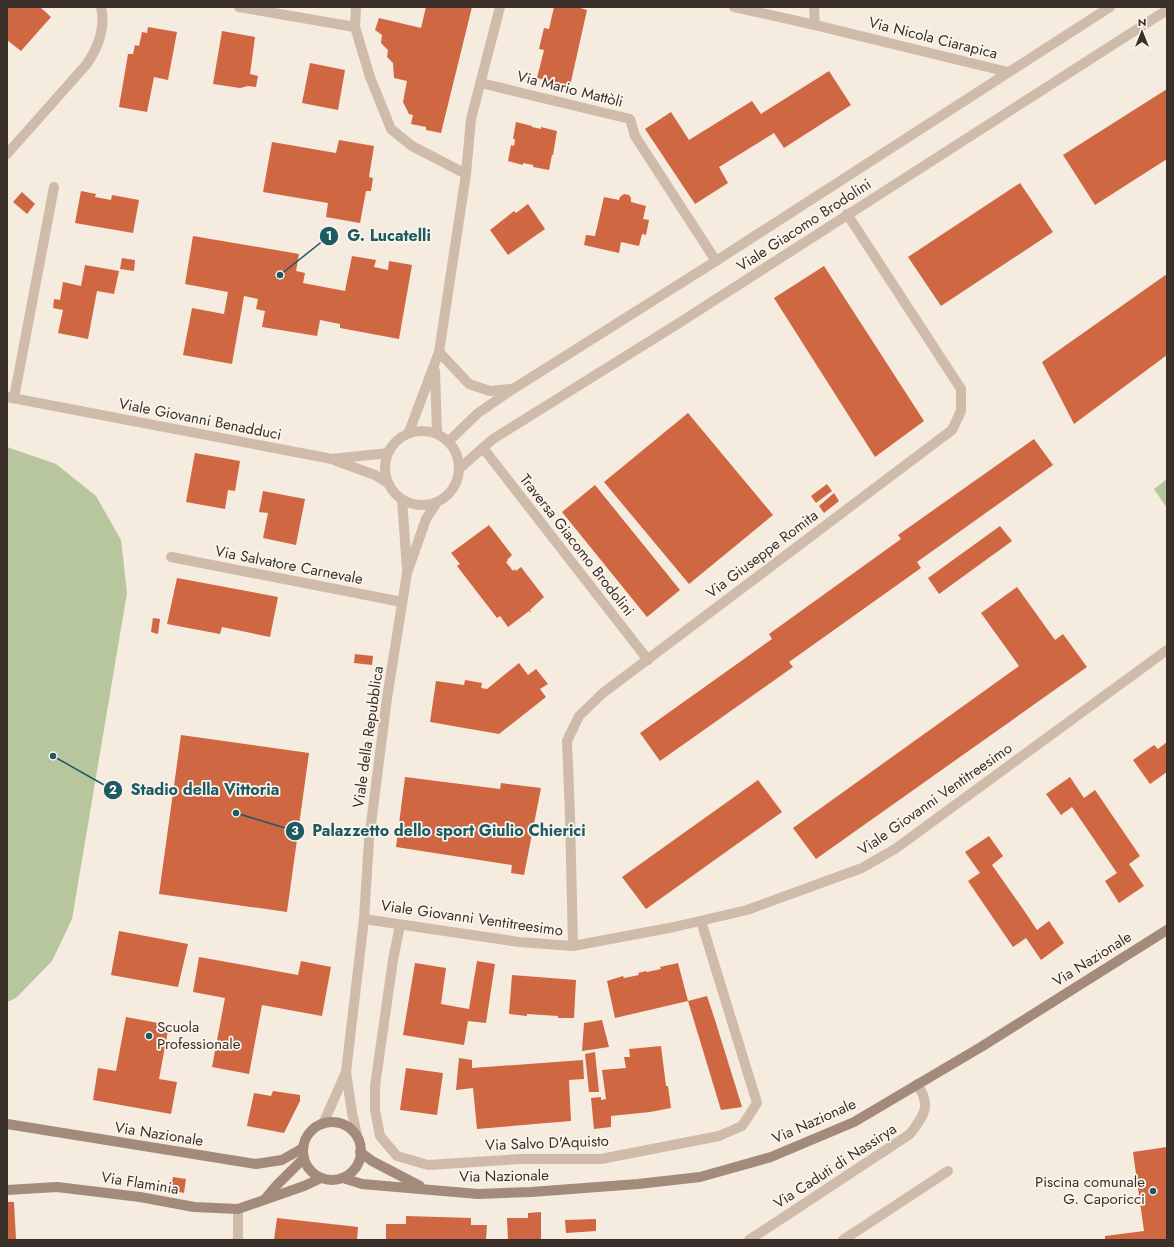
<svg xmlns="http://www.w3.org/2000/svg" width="1174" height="1247" viewBox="0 0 1174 1247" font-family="Jost,sans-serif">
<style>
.green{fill:#b7c69d}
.building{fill:#cf6743}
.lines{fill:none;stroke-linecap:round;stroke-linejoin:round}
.lane{stroke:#cfbba9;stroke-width:10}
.street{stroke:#cfbba9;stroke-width:10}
.secondary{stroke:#a38a7a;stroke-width:10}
.poi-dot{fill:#1b5b61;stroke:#fcf5ec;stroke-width:1.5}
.labels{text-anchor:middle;stroke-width:3.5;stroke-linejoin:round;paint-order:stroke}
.street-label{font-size:15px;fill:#3b2f2a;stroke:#fcf5ec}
.poi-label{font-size:15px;fill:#3b2f2a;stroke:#fcf5ec;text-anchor:start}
.leader{fill:none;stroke:#1b5b61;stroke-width:1.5}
.callout-dot{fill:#1b5b61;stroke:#fcf5ec;stroke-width:1.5}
.mark-label{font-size:12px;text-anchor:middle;font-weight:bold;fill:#fff}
.callout-label{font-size:16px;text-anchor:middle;font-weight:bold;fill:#1b5b61;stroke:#fcf5ec;stroke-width:3.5;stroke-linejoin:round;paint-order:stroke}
</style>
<rect width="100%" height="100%" fill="#f5ebdf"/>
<g class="green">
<polygon points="7,447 56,464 96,496 121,540 127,593 72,919 52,961 16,998 7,1002"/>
<polygon points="1167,479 1167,508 1154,489"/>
</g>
<g class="building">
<polygon points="7,7 40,7 51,17 21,51 7,40"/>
<polygon points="426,7 472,7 441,133 426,130 426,127 411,124 413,115 409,114 403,102 407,81 394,78 393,63 387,57 388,50 381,43 382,35 375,30 379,18 421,28"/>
<polygon points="554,7 577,7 587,10 570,86 537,78 544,50 539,49 544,28 549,29"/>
<polygon points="148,27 177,32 168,80 154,77 147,112 119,107 128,54 133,54 135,45 139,46 142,32 147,33"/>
<polygon points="222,31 255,37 250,74 258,76 256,87 248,86 240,88 213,84"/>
<polygon points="310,63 345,70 338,110 302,103"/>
<polygon points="829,71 851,105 784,148 774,133 719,167 728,183 695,204 645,129 671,112 689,140 752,101 761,114"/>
<polygon points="1167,89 1167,159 1095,205 1063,155"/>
<polygon points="516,122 532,126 532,127 541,129 541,127 557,131 553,155 552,155 549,170 533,167 533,165 523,163 523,165 508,161 511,145 514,146 515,139 513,139"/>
<polygon points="339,140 374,146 369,177 373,178 371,191 366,191 360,223 326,217 328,203 263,192 272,142 336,153"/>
<polygon points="1020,183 1053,232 941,306 908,257"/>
<polygon points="81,191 96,194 95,197 111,200 112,195 139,200 133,233 75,223"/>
<polygon points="22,192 35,204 27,214 13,202"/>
<polygon points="624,194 629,195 631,198 631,202 646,206 643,219 649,220 646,235 642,234 639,246 621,242 619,253 584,245 586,235 595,236 604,197 619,200 620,197"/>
<polygon points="528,204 545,229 508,255 490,230 514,211 516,213"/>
<polygon points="193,236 299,254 296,271 305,273 303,283 345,291 352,256 376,260 374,267 388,270 389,261 412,265 399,339 340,328 340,324 320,320 317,336 262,327 265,311 256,309 258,299 244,296 232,364 183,355 192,308 224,314 228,292 185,284"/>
<polygon points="122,258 135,260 134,271 120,269"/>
<polygon points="85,265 119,271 114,294 97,291 88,339 58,333 63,310 53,308 54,299 60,300 63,282 81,286"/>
<polygon points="824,266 924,421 875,457 774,298"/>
<polygon points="1167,274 1167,355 1074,424 1042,362"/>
<polygon points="688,413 773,515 689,584 604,482"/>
<polygon points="1034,439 1053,465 917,562 921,568 789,662 793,667 660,761 640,733 772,639 769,634 901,539 898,535"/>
<polygon points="195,453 240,461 235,491 228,490 225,509 186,502"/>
<polygon points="827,484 832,491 816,503 811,496"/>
<polygon points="595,485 680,590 647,617 562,512"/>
<polygon points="263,491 305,499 296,545 263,538 268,513 259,512"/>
<polygon points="834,493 839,501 824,513 819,506"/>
<polygon points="489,525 512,555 507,560 508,561 506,562 513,571 515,569 516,571 521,567 544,597 530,610 531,613 529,611 508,627 500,616 497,618 457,566 460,564 451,553"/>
<polygon points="1000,526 1012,541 939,594 928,578"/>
<polygon points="177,578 278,597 270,637 222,627 220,634 167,624"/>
<polygon points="1017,587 1055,640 1063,634 1087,667 816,859 793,828 1019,666 981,613"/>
<polygon points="153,618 160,619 158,634 151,632"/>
<polygon points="355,654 373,656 372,665 354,663"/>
<polygon points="519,663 528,675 536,669 548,684 540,689 546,697 499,734 430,722 436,681 464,685 465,680 471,681 482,683 481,688 487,689"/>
<polygon points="181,735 309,753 287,912 159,894"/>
<polygon points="1167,742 1167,772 1150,784 1133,760 1154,745 1158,749"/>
<polygon points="405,777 500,789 501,783 541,788 524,875 511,873 512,865 396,847"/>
<polygon points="1070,777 1084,798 1095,790 1140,856 1129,864 1144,886 1119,903 1105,881 1117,873 1072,807 1061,815 1046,794"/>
<polygon points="758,780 782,812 646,909 622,877"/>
<polygon points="989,836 1003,856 992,865 1023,909 1037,930 1049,921 1064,943 1041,960 1026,938 1013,947 968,881 980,873 965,852"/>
<polygon points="119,931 188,944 178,987 111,975"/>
<polygon points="199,957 298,975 301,961 331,967 322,1016 262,1005 249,1074 212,1067 225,998 193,992"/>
<polygon points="477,961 495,964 486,1023 468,1021 464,1045 403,1035 415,963 446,968 441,1004 469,1009"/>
<polygon points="678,963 688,1001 615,1018 607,981 623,976 624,978 639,975 638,973 646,971 647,972 661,969 660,967"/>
<polygon points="512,975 576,980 574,1018 558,1018 558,1016 527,1014 527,1016 509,1014"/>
<polygon points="707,996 715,1020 742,1107 721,1110 688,1001"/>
<polygon points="126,1017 169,1025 159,1079 177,1082 171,1114 93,1100 98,1068 116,1071"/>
<polygon points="602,1020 609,1047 582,1051 584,1023"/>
<polygon points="661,1046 666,1086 668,1086 671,1108 650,1112 611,1116 611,1127 594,1129 591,1098 601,1097 601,1100 606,1099 602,1070 626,1068 624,1057 630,1057 629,1049"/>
<polygon points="595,1052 599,1092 589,1092 585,1054"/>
<polygon points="459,1058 472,1060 472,1068 583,1060 584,1079 569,1080 571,1121 477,1129 473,1088 456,1090"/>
<polygon points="406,1068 443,1073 437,1115 400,1110"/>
<polygon points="273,1091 300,1095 300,1101 284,1133 247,1126 254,1093 271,1096"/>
<polygon points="1167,1147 1167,1240 1105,1240 1105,1236 1144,1231 1133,1152"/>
<polygon points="173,1177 186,1179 184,1193 170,1190"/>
<polygon points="7,1202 14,1202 16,1240 7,1240"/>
<polygon points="541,1212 541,1240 508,1240 507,1218 528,1218 528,1213"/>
<polygon points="406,1216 471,1218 471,1225 487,1225 486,1240 386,1240 386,1224 406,1224"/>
<polygon points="277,1218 358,1227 357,1240 274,1240"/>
<polygon points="596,1219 596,1231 566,1233 565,1220"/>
</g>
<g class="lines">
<g class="lane">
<polyline points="814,7 815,25"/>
<polyline points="843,1240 948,1171"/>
</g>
<g class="street">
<polyline points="239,7 355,27"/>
<polyline points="356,7 355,27 370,77 391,129 412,146 466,174"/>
<polyline points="734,7 815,25 1008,72"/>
<polyline points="481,83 630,119 635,136 716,261"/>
<path d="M7,154L86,65C98,48 106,29 101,7"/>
<polyline points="439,352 469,384 490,391 511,389"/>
<polyline points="435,371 437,433"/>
<polyline points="7,397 332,459 388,453"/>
<polyline points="14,398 54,187"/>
<circle cx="422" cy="468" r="37"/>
<polyline points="409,432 439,352 466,174 471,119 500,7"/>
<polyline points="449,441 478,413 513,389 716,261 1110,7"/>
<polyline points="483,448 648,660"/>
<polyline points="334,460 375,475 388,483"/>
<polyline points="460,468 493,439 679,323 1167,10"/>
<polyline points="402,499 407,569"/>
<polyline points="171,557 402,602"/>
<polyline points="364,919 519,942 573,946 674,927 747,910 862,868 895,849 1167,650"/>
<polyline points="400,925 393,960 375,1086 375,1110 380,1136 397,1156 428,1165 520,1159 601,1159 719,1136 742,1126 757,1103 701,921"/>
<polyline points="573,946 570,816 567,741 579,716 603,693 952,430 961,411 961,389 847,214"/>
<polyline points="323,1124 346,1072"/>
<polyline points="358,1139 352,1113 346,1072 364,919 369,840 387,698 407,573 426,519 437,502"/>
<polyline points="238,1240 238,1209"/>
<path d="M749,1240L910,1134C924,1115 932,1106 917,1084"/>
</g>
<g class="secondary">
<circle cx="332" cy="1151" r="29"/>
<polyline points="7,1124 256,1164 282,1160 303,1148"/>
<polyline points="360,1152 372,1161 420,1186"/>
<polyline points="343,1178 362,1184 478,1194 531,1192 638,1184 700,1177 771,1157 854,1122 981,1047 1167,930"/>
<polyline points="7,1190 57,1187 140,1197 194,1207 238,1209 304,1186 321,1178"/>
<polyline points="266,1198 276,1186 304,1158"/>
</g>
</g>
<g class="poi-dot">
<circle cx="149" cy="1036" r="4"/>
<circle cx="1153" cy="1191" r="4"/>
</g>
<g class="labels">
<g class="street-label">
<text transform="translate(933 38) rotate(14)" y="5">Via Nicola Ciarapica</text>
<text transform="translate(570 89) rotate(14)" y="5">Via Mario Mattòli</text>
<text transform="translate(804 225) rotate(-33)" y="5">Viale Giacomo Brodolini</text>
<text transform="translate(200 419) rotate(11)" y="5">Viale Giovanni Benadduci</text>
<text transform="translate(577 545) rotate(52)" y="5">Traversa Giacomo Brodolini</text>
<text transform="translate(762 554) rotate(-37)" y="5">Via Giuseppe Romita</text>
<text transform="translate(289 565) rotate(11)" y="5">Via Salvatore Carnevale</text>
<text transform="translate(368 737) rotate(-82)" y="5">Viale della Repubblica</text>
<text transform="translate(935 799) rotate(-35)" y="5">Viale Giovanni Ventitreesimo</text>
<text transform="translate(472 918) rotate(8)" y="5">Viale Giovanni Ventitreesimo</text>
<text transform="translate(1092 959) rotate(-32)" y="5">Via Nazionale</text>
<text transform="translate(814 1121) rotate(-24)" y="5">Via Nazionale</text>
<text transform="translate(159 1134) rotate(9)" y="5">Via Nazionale</text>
<text transform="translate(547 1143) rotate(-2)" y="5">Via Salvo D'Aquisto</text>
<text transform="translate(835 1166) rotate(-33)" y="5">Via Caduti di Nassirya</text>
<text transform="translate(504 1176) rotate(-1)" y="5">Via Nazionale</text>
<text transform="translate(140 1183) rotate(9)" y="5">Via Flaminia</text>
</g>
<g class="poi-label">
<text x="157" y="1032">Scuola<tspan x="157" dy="17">Professionale</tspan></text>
<text x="1145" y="1187" text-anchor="end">Piscina comunale<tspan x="1145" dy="17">G. Caporicci</tspan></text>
</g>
</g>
<path class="leader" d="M280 275L329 236M53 756L113 790M236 813L295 831"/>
<g class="callout-dot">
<circle cx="280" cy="275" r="4"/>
<circle cx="53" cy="756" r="4"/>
<circle cx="236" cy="813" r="4"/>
<circle cx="329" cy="236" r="10"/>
<circle cx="113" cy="790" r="10"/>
<circle cx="295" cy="831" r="10"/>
</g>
<g class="mark-label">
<text x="329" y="240">1</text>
<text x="113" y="794">2</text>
<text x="295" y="835">3</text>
</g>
<g class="callout-label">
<text x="389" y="241">G. Lucatelli</text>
<text x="205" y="795">Stadio della Vittoria</text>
<text x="449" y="836">Palazzetto dello sport Giulio Chierici</text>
</g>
<rect width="1174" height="1247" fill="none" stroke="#3b2f2a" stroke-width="16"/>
<g transform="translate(1142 32)" stroke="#fcf5ec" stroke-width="3" paint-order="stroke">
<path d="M0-3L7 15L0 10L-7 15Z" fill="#3b2f2a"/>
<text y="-6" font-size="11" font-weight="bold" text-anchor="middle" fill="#3b2f2a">N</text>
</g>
</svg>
